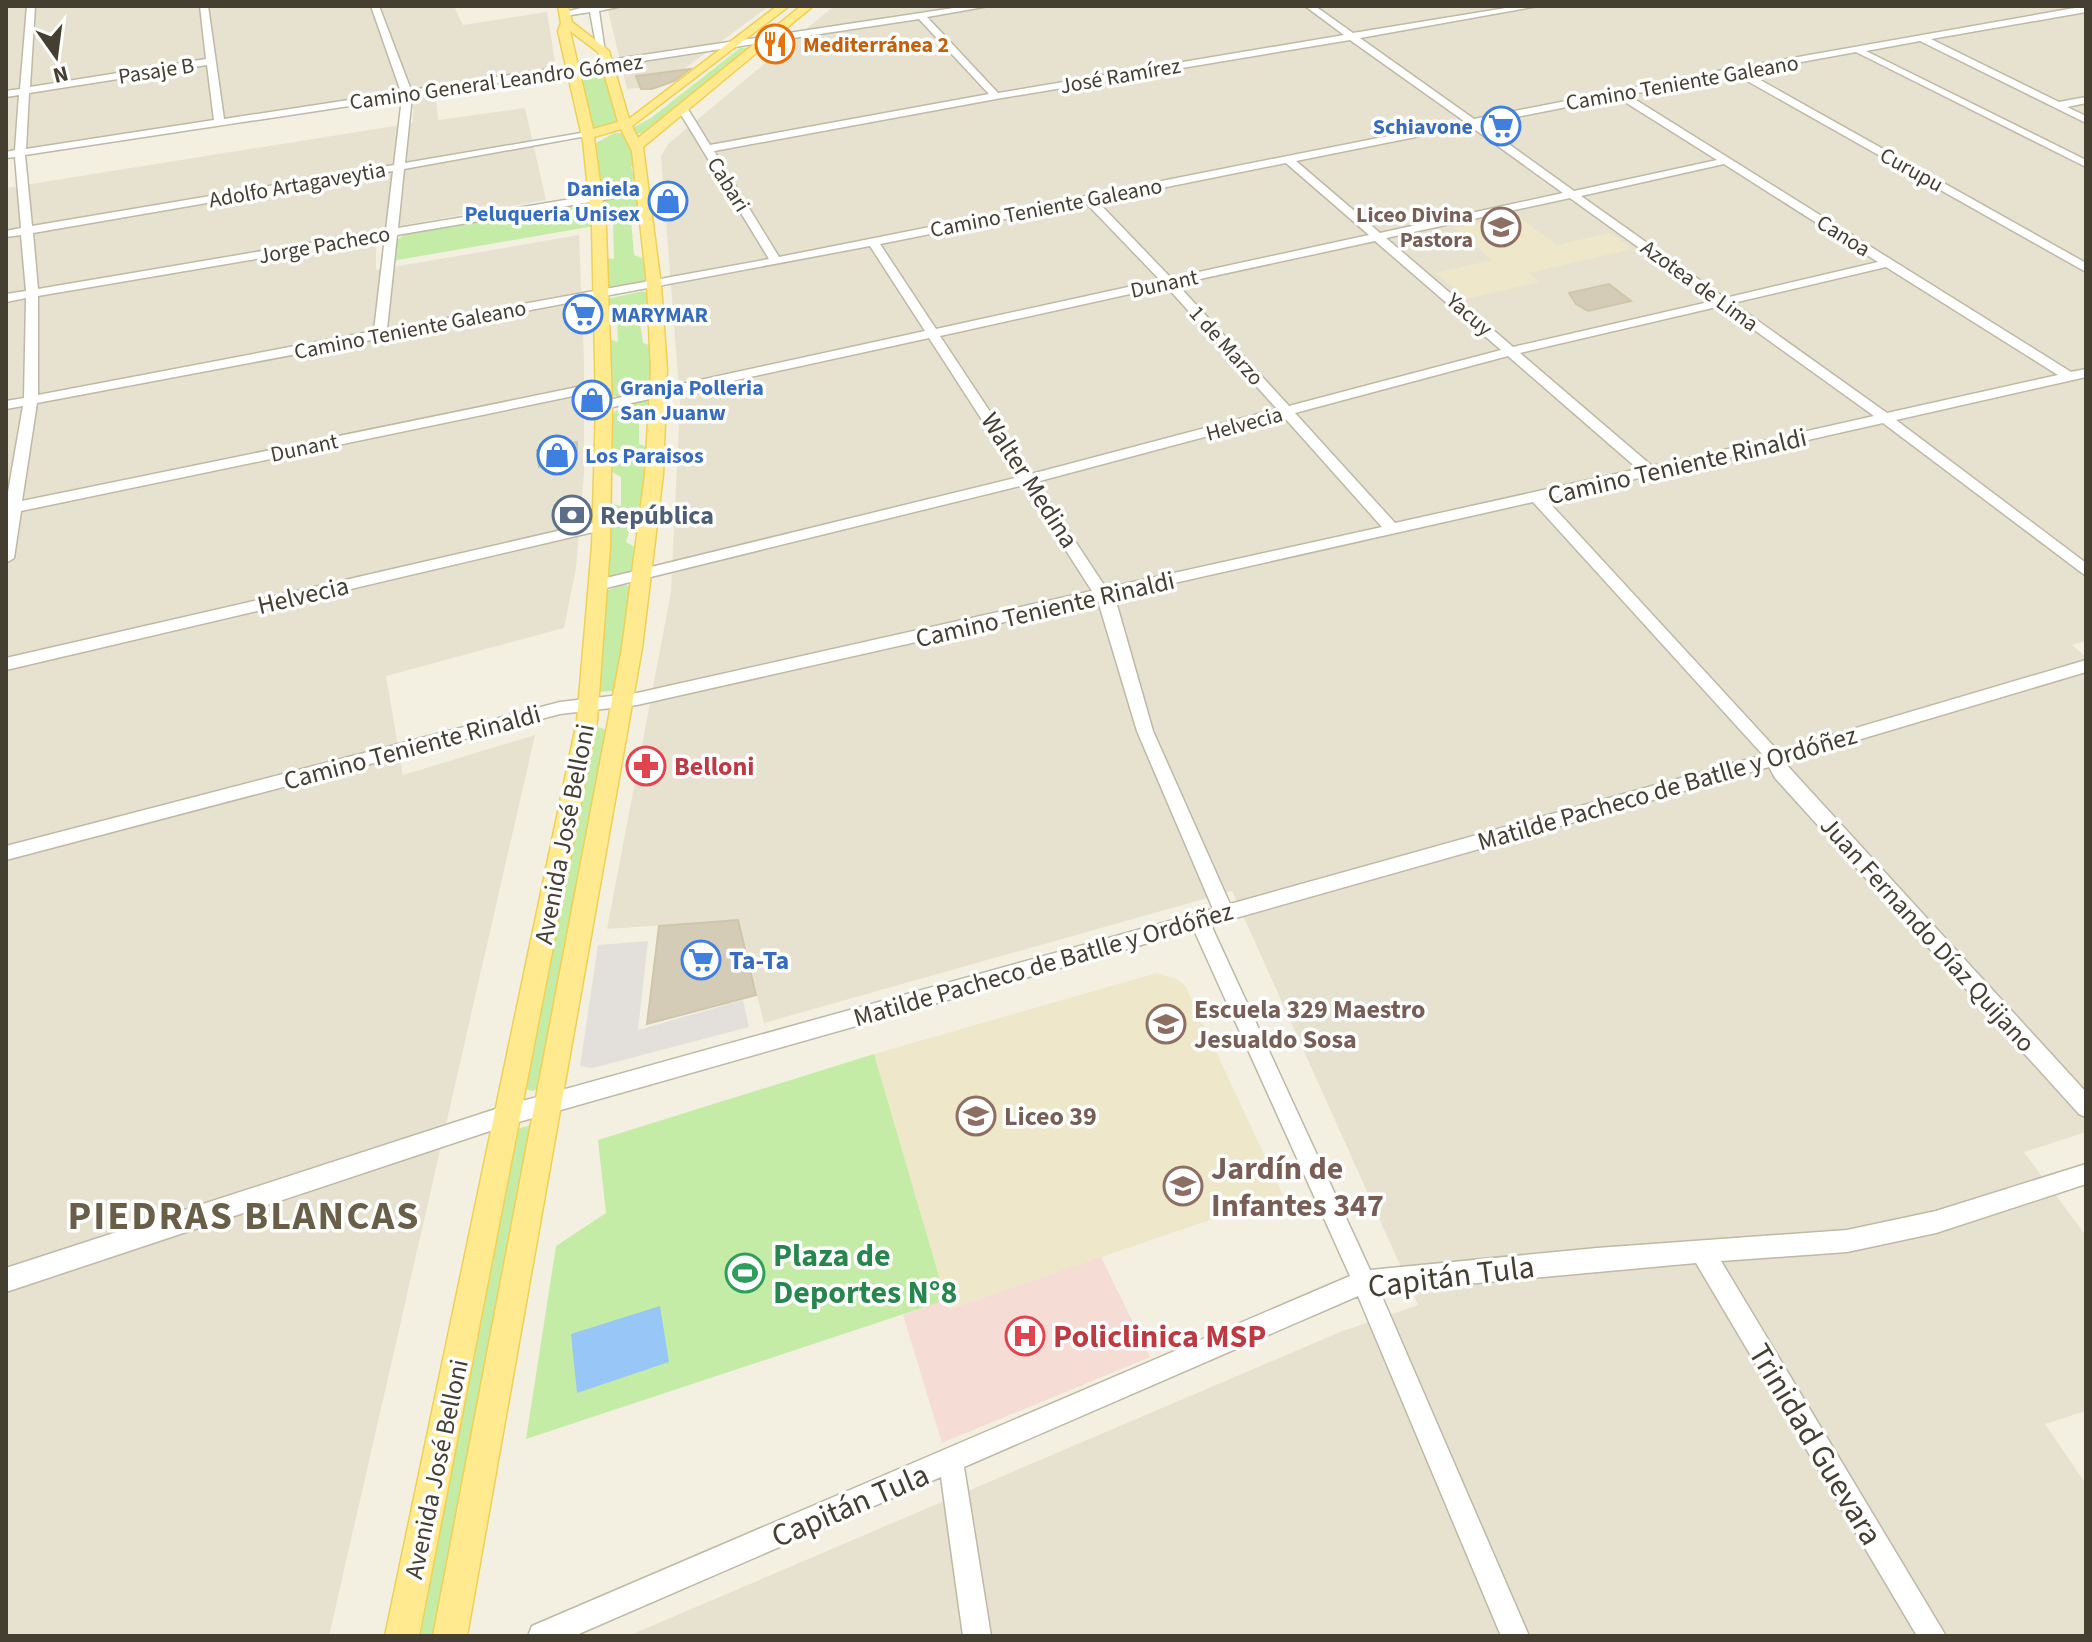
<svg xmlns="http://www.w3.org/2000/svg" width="2092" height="1642" viewBox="0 0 2092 1642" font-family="'Source Sans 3',sans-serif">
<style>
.residential{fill:#e7e2d0}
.education{fill:#eee7ca}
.medical{fill:#f5dcd4}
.green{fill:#c5eca6}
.parking{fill:#e3e0db}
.water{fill:#98c6f6}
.building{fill:#d5ccb7;stroke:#d1c5a9;stroke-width:2}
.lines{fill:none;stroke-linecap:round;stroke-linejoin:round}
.minor-casing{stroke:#bfb8a4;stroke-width:3}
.major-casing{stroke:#eed055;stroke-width:3}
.minor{fill:#fff;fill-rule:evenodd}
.major{fill:#ffea8f;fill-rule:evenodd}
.labels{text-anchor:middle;stroke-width:7;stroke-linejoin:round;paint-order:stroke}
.far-food-label{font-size:22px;font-weight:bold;fill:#c56008;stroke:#fff;text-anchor:start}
.far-street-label{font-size:22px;fill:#453f32;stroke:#fff}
.far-shop-label{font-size:22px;font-weight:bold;fill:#366cbe;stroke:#fff;text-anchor:start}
.far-education-label{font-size:22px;font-weight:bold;fill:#785e54;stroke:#fff;text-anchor:end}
.street-label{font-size:26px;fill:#453f32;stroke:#fff}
.service-label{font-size:26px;font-weight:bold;fill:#4e5e75;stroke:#fff;text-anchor:start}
.health-label{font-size:26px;font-weight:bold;fill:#be3a42;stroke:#fff;text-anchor:start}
.shop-label{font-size:26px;font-weight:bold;fill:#366cbe;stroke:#fff;text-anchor:start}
.education-label{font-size:26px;font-weight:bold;fill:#785e54;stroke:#fff;text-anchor:start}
.near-education-label{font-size:32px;font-weight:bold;fill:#785e54;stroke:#fff;text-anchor:start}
.near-leisure-label{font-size:32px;font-weight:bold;fill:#27864d;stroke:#fff;text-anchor:start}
.near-street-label{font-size:32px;fill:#453f32;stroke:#fff}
.near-health-label{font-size:32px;font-weight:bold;fill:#be3a42;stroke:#fff;text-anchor:start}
.near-district-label{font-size:40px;font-weight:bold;letter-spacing:2px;fill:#695f48;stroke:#fff}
</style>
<rect width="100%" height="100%" fill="#f3f0e2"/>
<g class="residential">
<polygon points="6,6 454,6 463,25 547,12 556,68 6,151"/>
<polygon points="607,6 769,6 661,86 627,89"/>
<polygon points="834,6 2086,6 2086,641 2072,645 2086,657 2086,1132 2024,1152 2086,1236 2086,1411 2045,1424 2086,1484 2086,1636 628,1636 1340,1332 1418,1305 1232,891 764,1023 738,920 607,929 671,592 680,403 661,156 668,144"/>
<polygon points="436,96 438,120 525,108 546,200 376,230 376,270 579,235 584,359 584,473 576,568 564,628 386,676 403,775 535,735 329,1636 6,1636 6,188 413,123 413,99"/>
</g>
<g class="education">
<polygon points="1516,215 1557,245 1610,233 1632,249 1529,273 1539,282 1466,299 1436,273 1492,260 1454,228"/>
<polygon points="1157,973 1177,979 1186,987 1283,1195 949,1309 874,1054"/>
</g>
<polygon class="medical" points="1101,1257 1150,1357 942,1443 903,1315 946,1300 950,1309"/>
<g class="green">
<polygon points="740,48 747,48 642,133 636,134 634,127 651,118"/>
<polygon points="600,68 604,70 619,123 592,129 582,74 586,70"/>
<polygon points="614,133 625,133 634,150 635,164 631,167 637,184 632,189 605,192 601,189 596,143"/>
<polygon points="635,194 638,196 640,221 631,219 634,255 644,259 646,282 612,289 606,287 605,258 614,259 613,224 603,222 602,201"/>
<polygon points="579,204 592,205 594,226 392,261 396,241 405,234"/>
<path d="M643,291L648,294L650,311L638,310L643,343L652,346L651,389C641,397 621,401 610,394L607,338L618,342L617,317L606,312L607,299Z"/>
<path d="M646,400L650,401L652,421L639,417V444L651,449L645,516L635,512L626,542L638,549C635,569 629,582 606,576L607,503L621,506V477L610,471V416L623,405Z"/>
<polygon points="618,586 626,585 632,588 615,691 594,692 606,591"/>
<polygon points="598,727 607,730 542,1087 533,1091 525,1089 593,730"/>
<polygon points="874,1054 946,1300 526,1439 556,1246 606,1213 598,1140"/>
<polygon points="531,1125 537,1128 441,1636 410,1636 514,1130"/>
</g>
<polygon class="parking" points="648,941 638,1030 743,1000 749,1027 593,1068 580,1066 598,945"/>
<polygon class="water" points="660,1306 669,1362 577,1393 571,1334"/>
<g class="building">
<polygon points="690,69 674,81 652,89 641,89 636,76"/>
<polygon points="1609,284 1631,301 1588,311 1576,304 1569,293"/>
<polygon points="577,442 577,459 539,467 537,450"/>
<polygon points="738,920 756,995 647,1024 659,926"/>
</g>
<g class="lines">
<g class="minor-casing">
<g id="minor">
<path d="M27,6H35L30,87L206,59L200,6H208L224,119L401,92L371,6H379L411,90L967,6H989L927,17L998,93L1344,35L1305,6H1315L1353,33L1518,6H1538L1360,38L1474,119L1718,71L2086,6V12L1931,39L2059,102L2086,97V103L2067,107L2086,116V123L1920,41L1866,51L2086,160V167L1856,52L1746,72L2086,263V272L1735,74L1628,95L2071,372L2086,369V377L1896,420L2086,563V576L1883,423L1546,499L1778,751L2086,660V672L1784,762L2086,1092V1117L2079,1114L1775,778L1769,767L1211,925L1370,1270L1597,1248L1847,1230L1936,1211L2086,1164V1184L1936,1233L1847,1252L1721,1261L1946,1636H1917L1696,1263L1380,1292L1529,1636H1501L1358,1296L964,1467L991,1636H963L941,1477L574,1636H528L532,1626L1350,1276L1194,930L508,1125L6,1292V1268L508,1105L1213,909L1137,731L1098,601L637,705L560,714L6,860V846L560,702L637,693L1092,591L1024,485L598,590L593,589L590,585L598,580L1019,477L929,338L604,409L597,405L604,401L925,331L870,246L37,403L22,501L602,382L609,386L602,390L21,511L14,558L6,563V504L23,406L6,409V401L24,398L26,298L6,302V294L26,291L21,235L6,237V231L21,228L15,157L6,158V152L15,150L19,95L6,97V91L20,89ZM919,19L989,94L710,145L686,106L677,108L769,259L387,329L397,235L643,193L648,190L643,187L398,228L404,169L592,135L587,132L405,163L412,96ZM1350,40L1464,121L779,257L714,151L996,99ZM207,65L214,120L26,149L29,93ZM1617,97L1717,160L1574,191L1481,124ZM402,98L394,165L32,226L25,155ZM1470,126L1563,193L1380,233L1296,161ZM1286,163L1369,235L1171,278L1097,201ZM1724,164L1878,262L1725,298L1581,196ZM393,171L386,230L38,289L33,233ZM1570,198L1713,301L1513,347L1386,238ZM1086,203L1160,280L936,329L880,244ZM385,237L374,331L38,395V296ZM1375,241L1501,350L1289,406L1177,284ZM1886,267L2058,375L1887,413L1733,303ZM1166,286L1277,409L1031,474L940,336ZM1721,306L1874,416L1652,466L1520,353ZM1508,356L1638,469L1395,523L1295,413ZM1283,416L1382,527L1106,588L1036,482ZM1533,502L1763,755L1230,904L1153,731L1117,605L1112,597Z"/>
<polygon points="589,6 622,6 599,11 605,52 597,50 590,12 565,16 561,13"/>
<polygon points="601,521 608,526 606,529 6,670 6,658"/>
</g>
</g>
<g class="major-casing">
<path id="major" d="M558,6H568L572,22L609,51L629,119L777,6H789L632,126L638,138L801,6H813L643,147L661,285L667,369L663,475L642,648L467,1636H433L622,648L645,475L651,369L647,285L632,151L621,129L594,137L606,227L612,405L610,546L597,721L419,1636H385L577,721L592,546L596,405L592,227L583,141L558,31L561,23ZM570,31L598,52L618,122L593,129Z"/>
</g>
<use href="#minor" class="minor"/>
<use href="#major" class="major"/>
</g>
<defs>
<g id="restaurant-ring" transform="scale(2)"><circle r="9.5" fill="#fff" stroke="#e8710a" stroke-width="1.5"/><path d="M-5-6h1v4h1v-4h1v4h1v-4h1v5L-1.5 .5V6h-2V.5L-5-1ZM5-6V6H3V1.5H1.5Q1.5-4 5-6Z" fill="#e8710a"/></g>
<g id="supermarket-ring" transform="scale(2)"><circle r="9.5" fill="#fff" stroke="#3f7fe0" stroke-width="1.5"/><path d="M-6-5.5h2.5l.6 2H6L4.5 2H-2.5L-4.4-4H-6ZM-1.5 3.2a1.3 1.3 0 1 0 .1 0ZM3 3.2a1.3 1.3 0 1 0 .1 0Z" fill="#3f7fe0"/></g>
<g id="shop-ring" transform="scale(2)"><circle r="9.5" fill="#fff" stroke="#3f7fe0" stroke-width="1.5"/><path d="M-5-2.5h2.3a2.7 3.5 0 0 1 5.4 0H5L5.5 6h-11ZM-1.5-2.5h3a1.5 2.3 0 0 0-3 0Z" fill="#3f7fe0"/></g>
<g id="school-ring" transform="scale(2)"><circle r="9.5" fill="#fff" stroke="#8d6e63" stroke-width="1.5"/><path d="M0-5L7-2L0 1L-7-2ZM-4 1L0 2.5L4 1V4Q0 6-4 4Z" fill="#8d6e63"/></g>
<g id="bank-ring" transform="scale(2)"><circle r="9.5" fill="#fff" stroke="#5c6f8a" stroke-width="1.5"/><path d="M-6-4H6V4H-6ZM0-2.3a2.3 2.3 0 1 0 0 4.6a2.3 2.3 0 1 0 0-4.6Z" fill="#5c6f8a"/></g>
<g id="pharmacy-ring" transform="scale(2)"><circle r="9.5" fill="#fff" stroke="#e0444e" stroke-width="1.5"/><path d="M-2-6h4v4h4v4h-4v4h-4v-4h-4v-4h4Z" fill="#e0444e"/></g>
<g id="stadium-ring" transform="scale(2)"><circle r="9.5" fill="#fff" stroke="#2e9e5b" stroke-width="1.5"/><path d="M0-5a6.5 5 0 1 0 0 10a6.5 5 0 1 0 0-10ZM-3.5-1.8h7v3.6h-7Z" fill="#2e9e5b"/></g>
<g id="hospital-ring" transform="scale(2)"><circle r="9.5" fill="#fff" stroke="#e0444e" stroke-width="1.5"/><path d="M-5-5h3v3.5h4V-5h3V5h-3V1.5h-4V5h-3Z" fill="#e0444e"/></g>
</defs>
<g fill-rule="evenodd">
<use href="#restaurant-ring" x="775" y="44"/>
<use href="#supermarket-ring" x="1501" y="126"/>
<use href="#shop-ring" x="668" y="201"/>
<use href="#school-ring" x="1501" y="227"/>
<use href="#supermarket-ring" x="583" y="314"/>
<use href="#shop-ring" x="592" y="400"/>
<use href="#shop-ring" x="557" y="455"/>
<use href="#bank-ring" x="572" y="515"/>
<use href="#pharmacy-ring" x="646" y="766"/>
<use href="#supermarket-ring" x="701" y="960"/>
<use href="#school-ring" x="1166" y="1024"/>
<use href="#school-ring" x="976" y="1116"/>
<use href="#school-ring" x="1183" y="1186"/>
<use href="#stadium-ring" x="745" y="1273"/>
<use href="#hospital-ring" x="1025" y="1336"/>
</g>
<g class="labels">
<g class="far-food-label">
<text x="803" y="52">Mediterránea 2</text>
</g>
<g class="far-street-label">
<text transform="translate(156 70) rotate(-9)" y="8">Pasaje B</text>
<text transform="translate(1120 75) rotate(-10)" y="8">José Ramírez</text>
<text transform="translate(496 81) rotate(-8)" y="8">Camino General Leandro Gómez</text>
<text transform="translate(1682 82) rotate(-10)" y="8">Camino Teniente Galeano</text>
<text transform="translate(1912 169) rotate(29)" y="8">Curupu</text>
<text transform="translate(297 184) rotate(-10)" y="8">Adolfo Artagaveytia</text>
<text transform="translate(729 184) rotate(58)" y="8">Cabari</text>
<text transform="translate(1046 207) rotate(-11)" y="8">Camino Teniente Galeano</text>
<text transform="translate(1844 235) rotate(32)" y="8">Canoa</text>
<text transform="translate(324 244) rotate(-10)" y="8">Jorge Pacheco</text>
<text transform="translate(1164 283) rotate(-12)" y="8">Dunant</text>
<text transform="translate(1700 285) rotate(36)" y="8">Azotea de Lima</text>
<text transform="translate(1470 314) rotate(41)" y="8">Yacuy</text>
<text transform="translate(410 329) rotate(-11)" y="8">Camino Teniente Galeano</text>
<text transform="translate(1227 345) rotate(48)" y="8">1 de Marzo</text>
<text transform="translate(1244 423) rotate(-15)" y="8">Helvecia</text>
<text transform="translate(304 447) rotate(-12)" y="8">Dunant</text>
</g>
<g class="far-shop-label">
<text x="1473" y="134" text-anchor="end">Schiavone</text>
<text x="640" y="196" text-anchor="end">Daniela<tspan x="640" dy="25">Peluqueria Unisex</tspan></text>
<text x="611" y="322">MARYMAR</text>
<text x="620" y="395">Granja Polleria<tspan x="620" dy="25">San Juanw</tspan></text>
<text x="585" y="463">Los Paraisos</text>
</g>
<g class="far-education-label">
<text x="1473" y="222">Liceo Divina<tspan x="1473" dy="25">Pastora</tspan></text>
</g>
<g class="street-label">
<text transform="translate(1677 466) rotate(-13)" y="9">Camino Teniente Rinaldi</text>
<text transform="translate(1030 480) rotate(57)" y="9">Walter Medina</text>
<text transform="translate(303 595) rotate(-13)" y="9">Helvecia</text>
<text transform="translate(1045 609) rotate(-13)" y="9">Camino Teniente Rinaldi</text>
<text transform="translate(412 747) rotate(-15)" y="9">Camino Teniente Rinaldi</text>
<text transform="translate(1667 788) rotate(-16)" y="9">Matilde Pacheco de Batlle y Ordóñez</text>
<text transform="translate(564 834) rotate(-79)" y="9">Avenida José Belloni</text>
<text transform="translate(1928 934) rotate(48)" y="9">Juan Fernando Díaz Quijano</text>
<text transform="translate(1043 964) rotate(-16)" y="9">Matilde Pacheco de Batlle y Ordóñez</text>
<text transform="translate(436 1469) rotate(-78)" y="9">Avenida José Belloni</text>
</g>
<g class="service-label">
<text x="600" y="524">República</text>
</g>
<g class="health-label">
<text x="674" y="775">Belloni</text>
</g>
<g class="shop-label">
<text x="729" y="969">Ta-Ta</text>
</g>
<g class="education-label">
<text x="1194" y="1018">Escuela 329 Maestro<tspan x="1194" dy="30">Jesualdo Sosa</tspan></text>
<text x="1004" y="1125">Liceo 39</text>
</g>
<g class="near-education-label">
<text x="1211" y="1179">Jardín de<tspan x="1211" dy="37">Infantes 347</tspan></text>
</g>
<g class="near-leisure-label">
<text x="773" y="1266">Plaza de<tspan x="773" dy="37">Deportes N°8</tspan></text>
</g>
<g class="near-street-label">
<text transform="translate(1451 1276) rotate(-7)" y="11">Capitán Tula</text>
<text transform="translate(1816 1444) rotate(59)" y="11">Trinidad Guevara</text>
<text transform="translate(850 1505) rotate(-23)" y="11">Capitán Tula</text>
</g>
<g class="near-health-label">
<text x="1053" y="1347">Policlinica MSP</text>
</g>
<g class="near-district-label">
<text x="244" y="1229">PIEDRAS BLANCAS</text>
</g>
</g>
<rect width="2092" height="1642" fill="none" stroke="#453f32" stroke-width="16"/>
<g transform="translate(56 56) rotate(166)" stroke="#ffffff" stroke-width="6" paint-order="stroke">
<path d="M0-6L14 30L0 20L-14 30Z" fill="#453f32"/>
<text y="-12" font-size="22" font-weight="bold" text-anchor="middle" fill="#453f32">N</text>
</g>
</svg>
